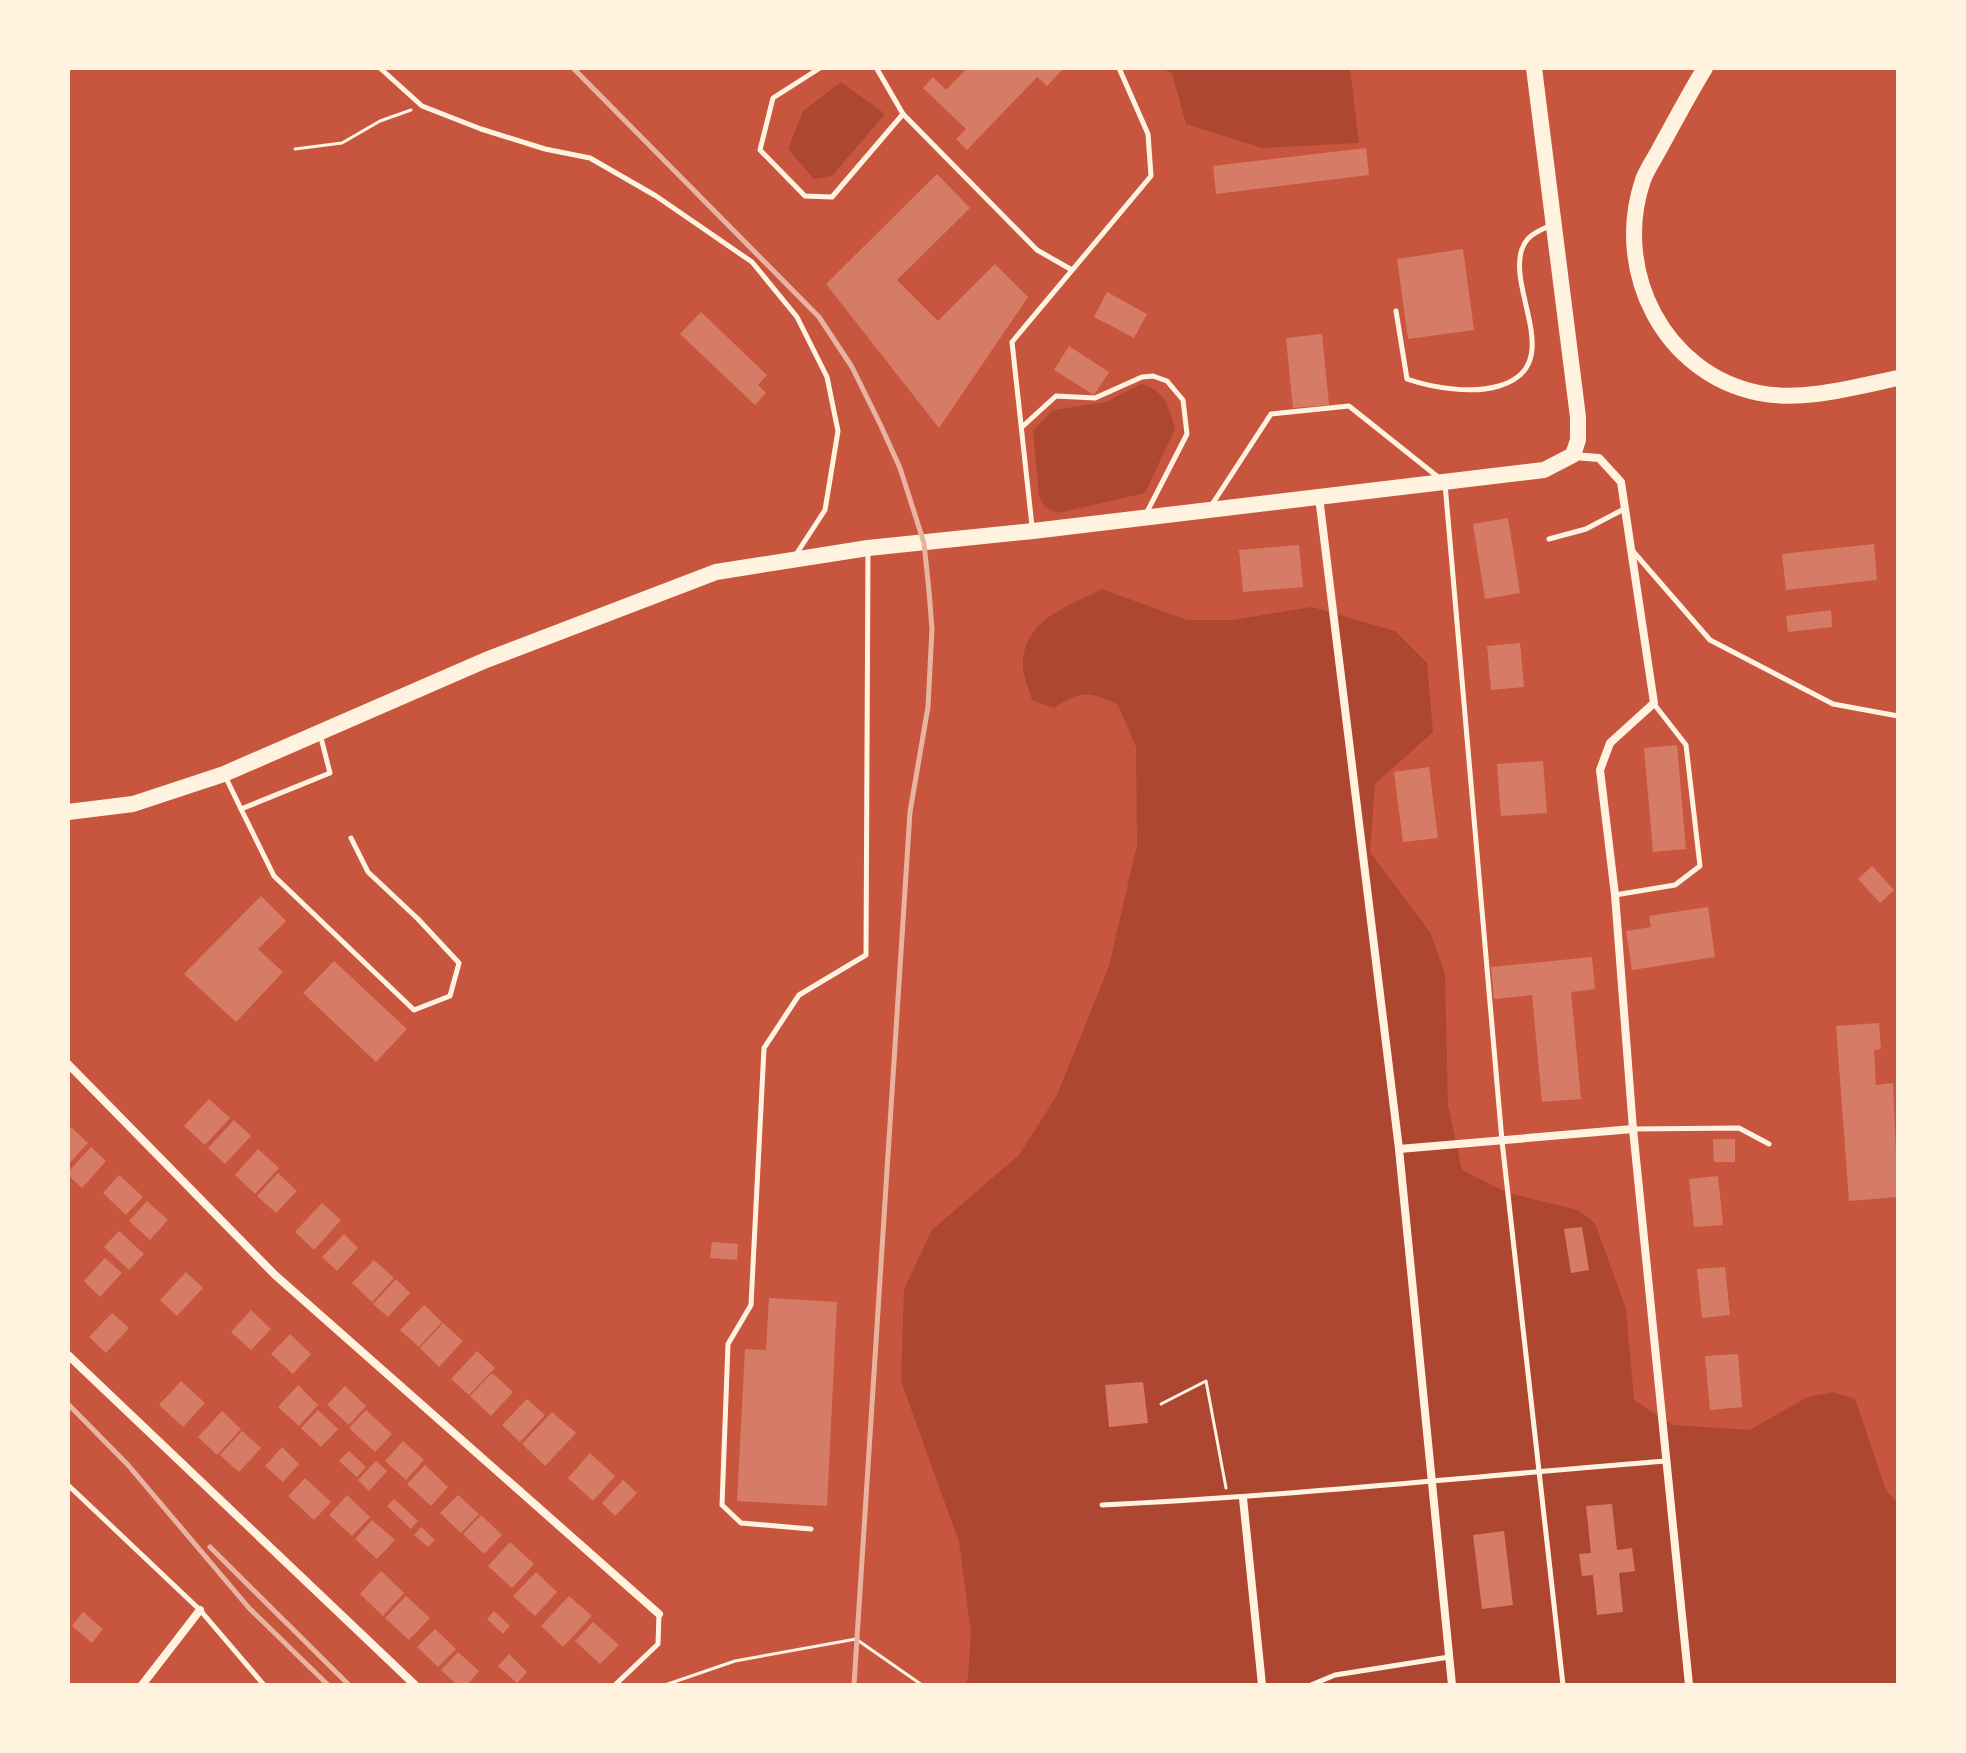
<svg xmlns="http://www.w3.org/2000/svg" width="1966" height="1753" viewBox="0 0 1966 1753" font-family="Inter,sans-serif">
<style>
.green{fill:#ae4732}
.building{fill:#d67c66}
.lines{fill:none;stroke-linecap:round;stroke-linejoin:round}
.path{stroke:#fff3e0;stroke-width:3}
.service{stroke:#fff3e0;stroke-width:5}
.minor{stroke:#fff3e0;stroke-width:8}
.primary{stroke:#fff3e0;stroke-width:16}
.rail{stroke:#e9b49f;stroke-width:5}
</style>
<rect width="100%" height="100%" fill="#c8553d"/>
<g class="green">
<polygon points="1162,68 1350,68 1359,143 1262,148 1186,124 1172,74"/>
<polygon points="841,82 885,114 832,176 814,179 788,149 803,111"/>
<path d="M1141,384C1165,390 1169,407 1175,429L1145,493L1058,513L1045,507L1039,496L1033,431L1053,410L1106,402Z"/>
<path d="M1102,589L1187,620H1232L1312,607L1395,631L1427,663L1433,732L1375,784L1370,852L1430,932L1445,974L1448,1105L1462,1170L1508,1193L1578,1210L1595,1223L1626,1309L1634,1400L1673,1425L1749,1430L1808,1397L1833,1392L1855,1399L1886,1490L1898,1503V1685H964L968,1678L971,1633L959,1542L901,1381L904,1289L932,1230L1019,1155L1057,1095L1109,966L1137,845L1136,747L1118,705C1090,691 1080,690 1054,708L1032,700C1029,689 1022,674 1023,663C1025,618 1068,607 1102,589Z"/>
</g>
<g class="building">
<polygon points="967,68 1064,68 1047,86 1037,77 967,150 956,139 966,129 923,88 933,77 946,90"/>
<polygon points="1366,148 1369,175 1216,194 1213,166"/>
<polygon points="937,174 970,208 897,280 938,321 995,264 1028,297 939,428 826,284"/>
<polygon points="1463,249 1474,330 1408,339 1397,259"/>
<polygon points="1107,292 1147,314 1134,338 1094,317"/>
<polygon points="701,312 767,375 758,385 766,393 755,405 680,334"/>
<polygon points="1322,334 1329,405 1293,408 1286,338"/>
<polygon points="1069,346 1109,372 1094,395 1054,370"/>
<polygon points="1508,518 1520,593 1485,599 1473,524"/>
<polygon points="1874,544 1877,580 1786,590 1782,554"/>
<polygon points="1299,545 1303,587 1243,592 1239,550"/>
<polygon points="1831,610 1832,627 1788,632 1786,616"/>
<polygon points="1520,643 1524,687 1491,690 1487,646"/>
<polygon points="1677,745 1686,849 1653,852 1644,748"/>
<polygon points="1543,761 1547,813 1501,816 1497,764"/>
<polygon points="1429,767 1438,838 1403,842 1394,772"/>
<polygon points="1872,866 1894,890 1880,903 1858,879"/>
<polygon points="261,896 286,921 258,949 283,972 236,1022 184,974"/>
<polygon points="1708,907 1715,957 1632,970 1626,931 1651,927 1649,916"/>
<polygon points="1592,957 1595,989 1571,992 1581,1099 1542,1102 1532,995 1494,999 1491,967"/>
<polygon points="334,961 407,1029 376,1062 303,993"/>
<polygon points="1879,1023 1881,1049 1874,1050 1876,1085 1893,1083 1898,1197 1849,1201 1836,1026"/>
<polygon points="209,1099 230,1118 205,1145 184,1126"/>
<polygon points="234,1120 251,1136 225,1164 208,1148"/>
<polygon points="71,1127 88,1143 68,1165 68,1131"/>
<polygon points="1713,1139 1735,1139 1735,1162 1714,1162"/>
<polygon points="91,1147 106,1161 82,1188 68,1175 68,1172"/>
<polygon points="258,1149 279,1168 255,1194 235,1175"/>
<polygon points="278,1173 297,1191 276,1213 257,1196"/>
<polygon points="119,1175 143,1197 126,1215 103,1193"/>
<polygon points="1718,1176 1723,1225 1694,1227 1689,1179"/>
<polygon points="147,1201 168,1220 150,1240 129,1221"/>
<polygon points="322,1203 341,1220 314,1250 295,1232"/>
<polygon points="1582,1227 1589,1270 1571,1273 1564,1229"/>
<polygon points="119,1231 144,1254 129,1270 104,1247"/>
<polygon points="344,1234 358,1248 337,1271 322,1257"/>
<polygon points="712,1242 738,1244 737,1260 710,1258"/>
<polygon points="105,1258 122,1273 100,1297 84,1281"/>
<polygon points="374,1260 394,1278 372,1302 352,1283"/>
<polygon points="1725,1267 1730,1315 1702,1318 1697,1269"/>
<polygon points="186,1272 203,1288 177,1316 160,1300"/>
<polygon points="396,1279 410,1293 388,1317 373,1304"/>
<polygon points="769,1298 837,1302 827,1506 737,1501 745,1349 766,1350"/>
<polygon points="424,1305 442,1322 419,1347 400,1330"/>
<polygon points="251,1310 271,1329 251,1350 231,1332"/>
<polygon points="112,1313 129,1328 106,1353 89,1337"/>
<polygon points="443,1323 463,1341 439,1367 420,1348"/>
<polygon points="290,1334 311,1354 293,1374 271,1354"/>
<polygon points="477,1351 495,1368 469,1395 451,1379"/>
<polygon points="1738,1354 1742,1407 1710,1410 1705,1356"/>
<polygon points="492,1373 513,1392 491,1416 470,1396"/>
<polygon points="181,1381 205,1403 183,1427 159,1405"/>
<polygon points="1143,1382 1148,1423 1109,1427 1105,1385"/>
<polygon points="298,1385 318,1405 299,1426 278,1407"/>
<polygon points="345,1386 366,1406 349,1425 327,1405"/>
<polygon points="527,1399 545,1415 520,1442 502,1425"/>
<polygon points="318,1410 338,1429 321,1447 301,1428"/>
<polygon points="366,1410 392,1434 375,1452 349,1428"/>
<polygon points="222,1411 241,1429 217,1455 198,1437"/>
<polygon points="552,1412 576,1433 545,1466 522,1444"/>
<polygon points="242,1431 261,1448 239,1472 220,1455"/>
<polygon points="403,1441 424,1460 406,1480 385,1461"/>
<polygon points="282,1447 299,1464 283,1482 265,1466"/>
<polygon points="349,1451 366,1467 357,1477 339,1461"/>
<polygon points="590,1453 615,1476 593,1501 568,1478"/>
<polygon points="376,1461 387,1471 369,1491 358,1480"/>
<polygon points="425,1465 448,1487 431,1506 407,1484"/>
<polygon points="305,1478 331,1502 314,1520 288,1496"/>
<polygon points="623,1480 637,1493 615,1516 602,1503"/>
<polygon points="347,1495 370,1517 352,1536 329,1515"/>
<polygon points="458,1495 479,1514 461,1533 440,1513"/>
<polygon points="394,1499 418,1521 411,1529 387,1506"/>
<polygon points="1612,1504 1617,1550 1632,1548 1635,1571 1619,1573 1623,1612 1597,1615 1593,1575 1582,1576 1579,1554 1591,1553 1586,1506"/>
<polygon points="481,1515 502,1535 484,1554 463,1534"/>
<polygon points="372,1520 395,1540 377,1559 355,1539"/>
<polygon points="421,1527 435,1540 428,1547 414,1535"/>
<polygon points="1504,1531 1513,1605 1482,1609 1473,1535"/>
<polygon points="510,1542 534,1564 512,1588 488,1566"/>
<polygon points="381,1571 404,1593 383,1616 360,1594"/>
<polygon points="536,1572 557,1592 535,1616 513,1596"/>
<polygon points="406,1596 430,1618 409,1640 385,1618"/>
<polygon points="569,1596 592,1616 563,1647 541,1626"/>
<polygon points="494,1611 510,1626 503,1634 487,1619"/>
<polygon points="83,1612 103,1629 92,1643 72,1626"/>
<polygon points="593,1622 619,1645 600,1664 575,1641"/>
<polygon points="435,1629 456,1649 438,1667 417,1647"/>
<polygon points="458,1652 479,1671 467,1685 457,1685 441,1670"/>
<polygon points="509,1654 527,1672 517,1683 498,1666"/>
</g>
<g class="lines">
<g class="path">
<polyline points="295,149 342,143 380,121 411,110"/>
<polyline points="1161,1404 1206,1381 1226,1488"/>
<polyline points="665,1685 735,1661 856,1639 922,1685"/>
</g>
<g class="service">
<polyline points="380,68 422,106 481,129 545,149 590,158 656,196 752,262 797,317 827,377 838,431 825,510 795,556"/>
<polyline points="820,68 773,98 760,150 805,196 832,197 903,114"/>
<polyline points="877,69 903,114 1037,250 1072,270"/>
<path d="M1396,311L1407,379C1433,388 1472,394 1499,386C1567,366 1507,291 1522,249C1527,235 1537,232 1549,226"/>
<polyline points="1022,427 1056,396 1095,398 1142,377 1153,376 1167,381 1183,400 1187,434 1146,514"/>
<polyline points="1445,484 1502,1141 1563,1685"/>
<polyline points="1211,506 1271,414 1349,406 1438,477"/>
<polyline points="1032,526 1012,342 1151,176 1148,134 1119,68"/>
<polyline points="1549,539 1586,529 1624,509"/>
<polyline points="1631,549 1710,640 1833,704 1898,716"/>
<polyline points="226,778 241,809 330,773 320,734"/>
<polyline points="241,809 274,876 414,1010 450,996 459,963 418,919 368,872 351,838"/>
<polyline points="1615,895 1675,885 1700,866 1686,745 1654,704"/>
<polyline points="1634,1129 1739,1128 1769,1144"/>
<polyline points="68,1485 200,1610 264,1685"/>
<path d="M1102,1505C1291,1496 1478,1476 1666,1461"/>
<polyline points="811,1529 741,1523 722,1505 728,1344 751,1305 764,1048 799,995 866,955 868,549"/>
<polyline points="615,1685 658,1644 659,1614"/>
<polyline points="1311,1685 1335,1675 1449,1657"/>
</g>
<g class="minor">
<polyline points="1573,456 1599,458 1621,482 1654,703 1610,743 1600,770 1615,895 1633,1129 1689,1685"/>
<polyline points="1319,497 1399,1149 1452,1685"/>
<polyline points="68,1064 275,1275 659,1614"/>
<polyline points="1399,1149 1633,1129"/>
<polyline points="68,1355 415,1685"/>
<polyline points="1243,1498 1262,1685"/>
<polyline points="142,1685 200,1610"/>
</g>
<g class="primary">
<path d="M1705,68C1689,94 1675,121 1660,148C1655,158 1647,169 1643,180C1612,271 1664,374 1759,393C1803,402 1855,387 1898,378"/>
<polyline points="68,812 133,804 224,774 486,660 716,572 868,548 1033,531 1544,470 1573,455 1578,440 1578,417 1534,68"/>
</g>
<g class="rail">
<polyline points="573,68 819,317 852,367 881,426 900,468 924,543 929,591 932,629 928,707 910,812 854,1685"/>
<polyline points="68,1404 128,1465 249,1608 328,1685"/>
<polyline points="210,1547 349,1685"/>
</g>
</g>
<rect width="1966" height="1753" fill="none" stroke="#fff3e0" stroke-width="140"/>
</svg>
